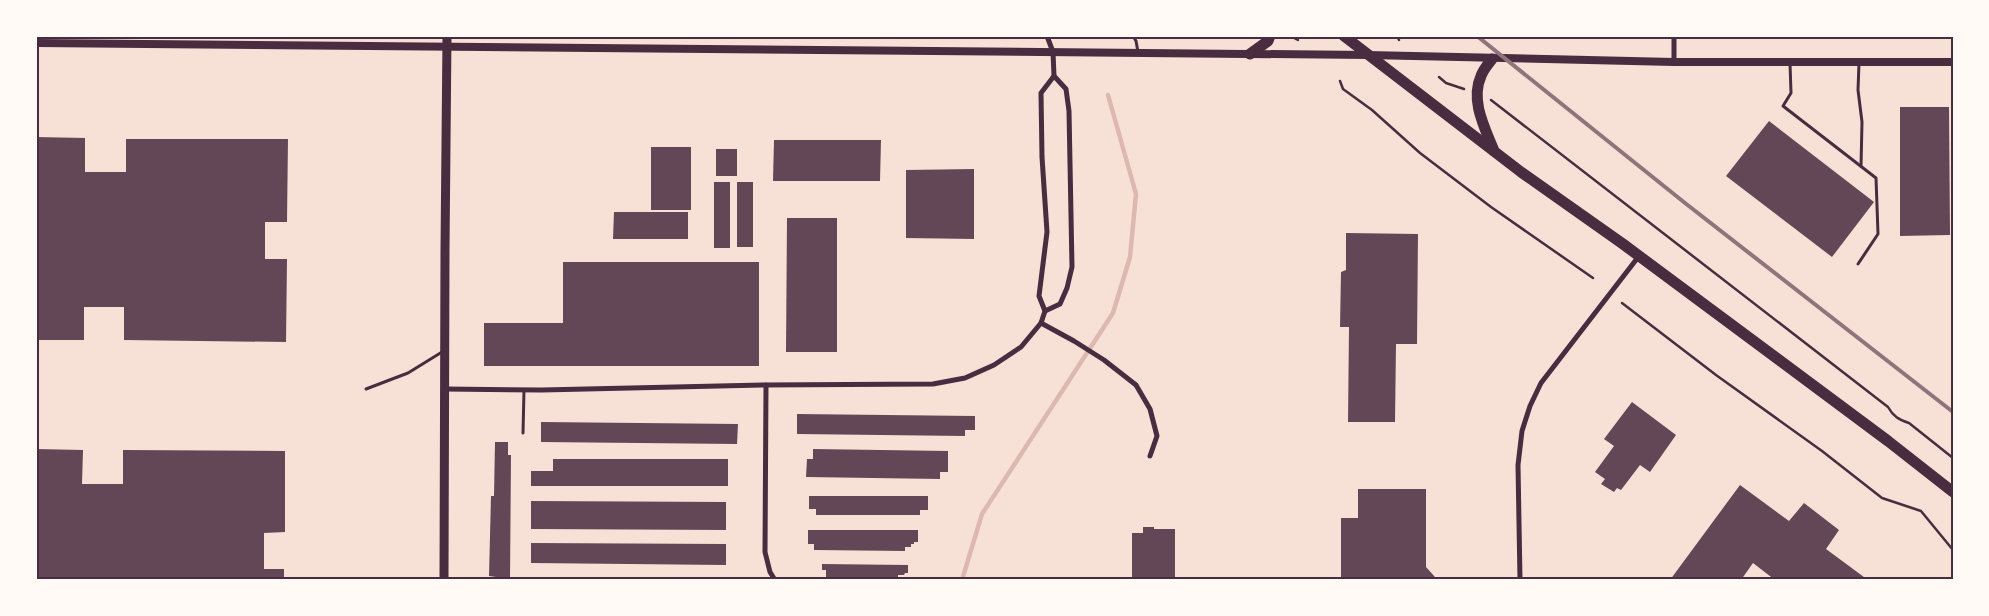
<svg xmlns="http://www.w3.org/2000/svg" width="1989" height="616" viewBox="0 0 1989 616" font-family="'Alegreya Sans',sans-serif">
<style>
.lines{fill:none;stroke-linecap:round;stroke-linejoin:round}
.stream{stroke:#dcb8b0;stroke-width:4.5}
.building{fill:#644757}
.path{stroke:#4a2c40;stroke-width:2.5}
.service{stroke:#4a2c40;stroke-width:3}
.minor{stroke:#4a2c40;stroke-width:5}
.tertiary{stroke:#4a2c40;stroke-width:8}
.secondary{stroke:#4a2c40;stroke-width:9}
.trunk{stroke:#4a2c40;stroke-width:11}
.rail{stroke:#8f747c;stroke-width:4}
.neatline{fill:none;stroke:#4a2c40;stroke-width:2}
</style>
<rect width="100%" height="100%" fill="#f7e1d7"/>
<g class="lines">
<polyline class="stream" points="962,580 982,514 1113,313 1130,257 1136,194 1108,95"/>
</g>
<g class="building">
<polygon points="1900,107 1949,107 1950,235 1900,236"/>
<polygon points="1769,121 1874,202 1832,257 1726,176"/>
<polygon points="36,137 85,138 85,172 126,172 126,139 288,139 287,222 265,222 265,259 287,259 286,342 124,340 124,307 84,307 84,340 36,340"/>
<polygon points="774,140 881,140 880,181 773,181"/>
<rect x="651" y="147" width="40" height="63"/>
<rect x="716" y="149" width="21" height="27"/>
<polygon points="974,169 974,239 906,238 906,170"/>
<rect x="714" y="182" width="16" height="66"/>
<rect x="737" y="182" width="16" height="65"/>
<polygon points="614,212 688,212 688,239 613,239"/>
<polygon points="787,218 837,218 837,352 786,352"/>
<polygon points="1346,233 1418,234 1417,344 1396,344 1395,422 1348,422 1349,327 1340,327 1341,272 1346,270"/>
<polygon points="563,262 759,262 759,366 484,366 484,323 563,323"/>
<polygon points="1632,402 1676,435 1650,472 1640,465 1621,490 1617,488 1614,492 1601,484 1605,479 1595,472 1614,446 1604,439"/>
<polygon points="797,414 975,416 975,430 965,430 965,436 797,434"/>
<polygon points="541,422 738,424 737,444 541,442"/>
<polygon points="495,442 508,442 508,455 511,455 510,580 496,580 496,577 489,576 491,496 494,496"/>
<polygon points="36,449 83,450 82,484 123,484 123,450 285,451 285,532 264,533 264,569 284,569 284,580 36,580"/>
<polygon points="813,449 948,451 948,472 940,472 940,479 806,477 807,459 813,459"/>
<polygon points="553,459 728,459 728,486 531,486 531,471 553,471"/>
<polygon points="1740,485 1789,521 1804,503 1839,530 1826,549 1868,580 1775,580 1753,563 1741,580 1670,580"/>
<polygon points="1358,489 1426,489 1426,567 1435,577 1435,580 1341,580 1341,518 1358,518"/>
<polygon points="809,496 928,496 928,510 920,510 920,515 816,515 816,509 809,509"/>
<polygon points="531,501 726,502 726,530 531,529"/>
<polygon points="1143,527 1154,527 1154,529 1175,529 1175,580 1132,580 1132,533 1143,533"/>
<polygon points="808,530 918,530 918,542 914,542 914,544 911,544 911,547 905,547 905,551 814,550 814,544 808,544"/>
<polygon points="531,543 726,544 726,565 531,563"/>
<polygon points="822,564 908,565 908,573 905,573 904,575 898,575 898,578 826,578 826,570 822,570"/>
</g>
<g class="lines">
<g class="path">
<polyline points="1290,36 1298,40"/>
<polyline points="1397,36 1399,40"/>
<polyline points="1439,77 1446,83 1464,89"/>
<polyline points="1340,81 1343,89 1372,110 1420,153 1491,207 1593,278"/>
<path d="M1491,100L1888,407C1893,416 1899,420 1909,423L1953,458"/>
<polyline points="1622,303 1716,375 1822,451 1882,498 1921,511 1953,550"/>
</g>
<g class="service">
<polyline points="1133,36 1136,41 1138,52"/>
<polyline points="1790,63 1791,93 1783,106 1876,178 1878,234 1858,264"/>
<polyline points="1859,63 1858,90 1862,122 1861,166"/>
<polyline points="366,389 408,373 442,352"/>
<polyline points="523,433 524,390"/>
</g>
<g class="minor">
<polyline points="1674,62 1674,36"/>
<polyline points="1045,311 1060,304 1067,288 1072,267 1069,111 1066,89 1054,76 1053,52 1047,36"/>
<polyline points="1041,323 1074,341 1104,360 1136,385 1150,409 1157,436 1150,456"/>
<polyline points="766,385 765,552 770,572 775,580"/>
<polyline points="445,389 542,390 763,385 933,384 965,378 994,365 1021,347 1041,323 1045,311 1039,296 1047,232 1042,157 1041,93 1054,76"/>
<polyline points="1520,580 1518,465 1522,431 1530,406 1541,383 1639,256"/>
</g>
<polyline class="tertiary" points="36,43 1368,55 1674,62 1953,62"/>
<polyline class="secondary" points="444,580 445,249 447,36"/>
<g class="trunk">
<polyline points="1344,36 1521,172 1623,244 1888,441 1953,492"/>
<polyline points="1250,54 1268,41 1270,36"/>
<path d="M1492,59C1488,64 1483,70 1481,76C1470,101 1485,128 1494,151"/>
</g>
<polyline class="rail" points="1477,36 1685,203 1953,412"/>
</g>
<rect width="1989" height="616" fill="none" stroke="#fffaf5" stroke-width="75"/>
<rect x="38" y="38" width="1914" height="540" class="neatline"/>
</svg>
